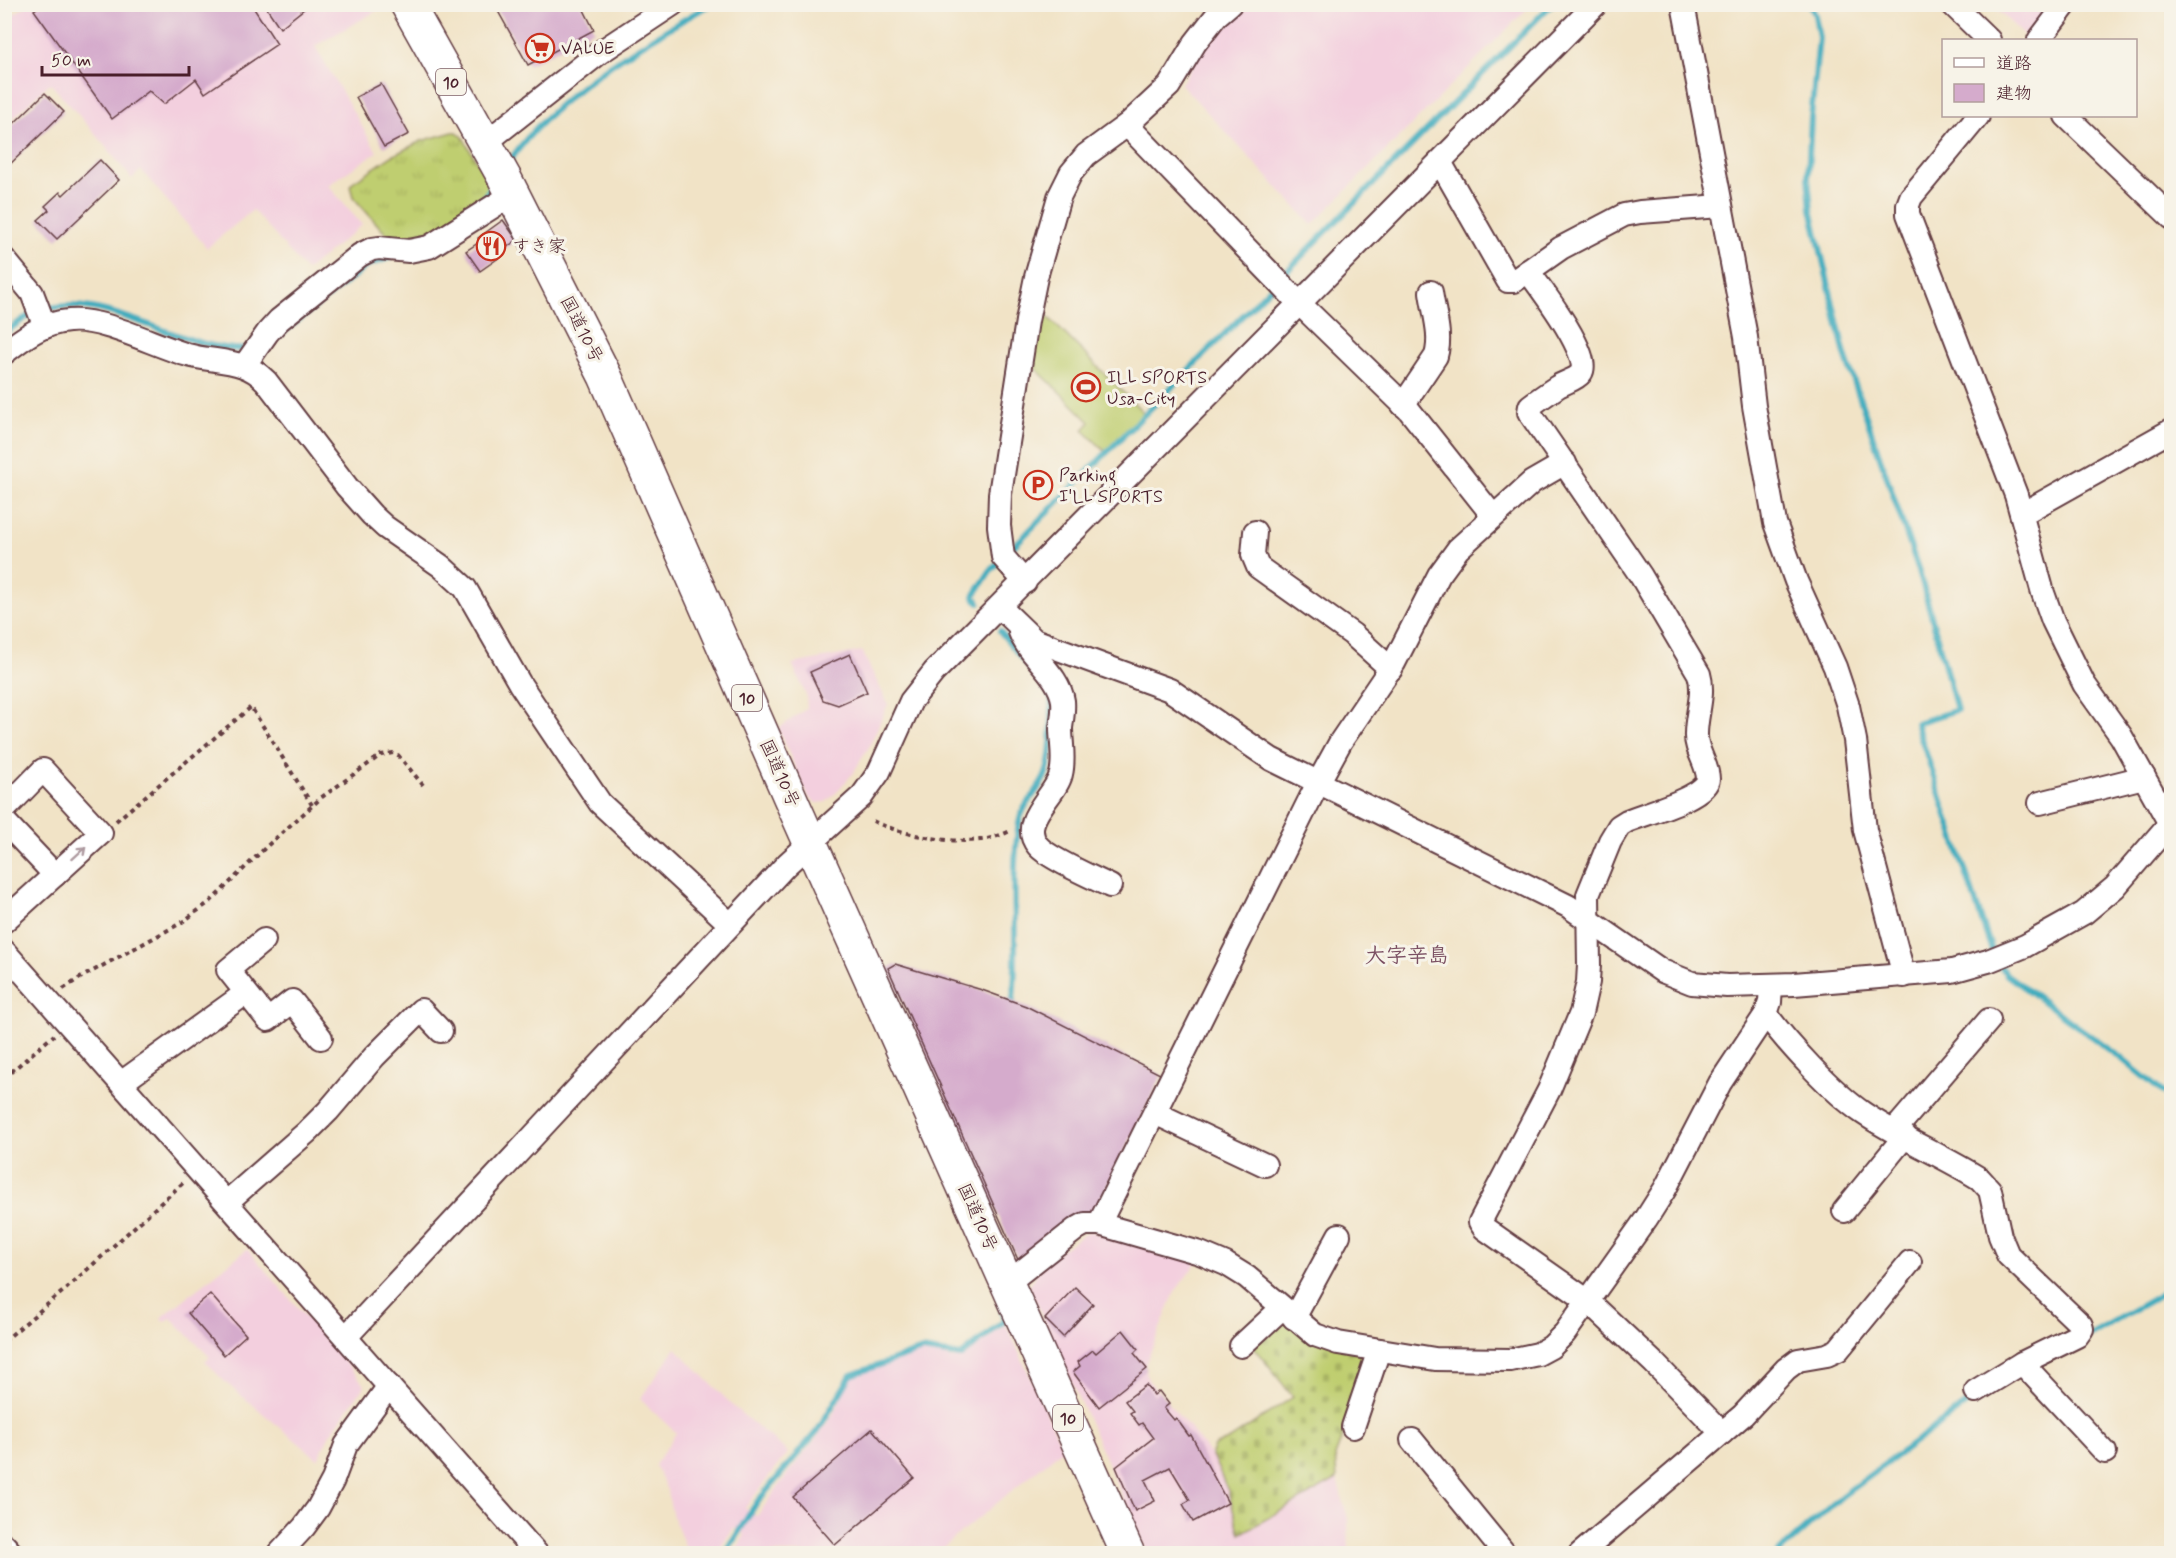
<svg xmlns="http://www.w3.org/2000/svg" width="2176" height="1558" viewBox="0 0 2176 1558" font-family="Mynerve,'Klee One',sans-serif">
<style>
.built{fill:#f3cfde}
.grass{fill:url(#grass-tufts);stroke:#84764e;stroke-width:1.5}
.cemetery{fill:url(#cemetery-stones);stroke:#84764e;stroke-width:1.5}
.garden{fill:#bfce70;stroke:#84764e;stroke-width:1.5}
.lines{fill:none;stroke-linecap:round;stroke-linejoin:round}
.stream{stroke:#3facbe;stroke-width:6}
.building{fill:#d5abcc}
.minor-casing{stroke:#633c42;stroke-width:26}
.highway-casing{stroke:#633c42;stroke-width:36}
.path{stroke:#633c42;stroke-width:4;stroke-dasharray:4.5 4.5;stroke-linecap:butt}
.minor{stroke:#fff;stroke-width:22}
.highway{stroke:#fff;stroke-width:33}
.oneway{stroke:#ae9aa0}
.labels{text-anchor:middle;stroke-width:6;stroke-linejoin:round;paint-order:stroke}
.shield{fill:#f7f3e8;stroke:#7e5f64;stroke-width:1.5}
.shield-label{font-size:16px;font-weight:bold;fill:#4a1f2b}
.poi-label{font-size:18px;fill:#4a1f2b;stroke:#f7f3e8;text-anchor:start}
.street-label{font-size:18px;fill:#4a1f2b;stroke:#f7f3e8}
.quarter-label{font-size:21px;font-weight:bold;fill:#7b5063;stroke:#f7f3e8}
</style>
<defs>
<pattern id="grass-tufts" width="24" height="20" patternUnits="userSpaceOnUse" patternTransform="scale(1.5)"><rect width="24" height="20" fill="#bfce70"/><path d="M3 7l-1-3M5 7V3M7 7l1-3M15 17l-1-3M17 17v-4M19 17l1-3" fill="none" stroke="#a6b061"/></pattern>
<pattern id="cemetery-stones" width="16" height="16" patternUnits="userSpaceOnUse" patternTransform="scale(1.5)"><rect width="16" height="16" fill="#bfce70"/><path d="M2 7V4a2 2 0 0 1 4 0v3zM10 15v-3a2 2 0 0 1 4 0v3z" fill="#a6b061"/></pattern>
</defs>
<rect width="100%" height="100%" fill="#f7f3e8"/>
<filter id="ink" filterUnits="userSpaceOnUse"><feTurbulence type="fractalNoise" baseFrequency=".0167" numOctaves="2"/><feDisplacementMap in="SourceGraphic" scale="12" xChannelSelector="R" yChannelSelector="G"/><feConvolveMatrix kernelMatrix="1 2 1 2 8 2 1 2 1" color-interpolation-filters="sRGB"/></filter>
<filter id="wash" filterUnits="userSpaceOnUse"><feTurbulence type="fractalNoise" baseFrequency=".008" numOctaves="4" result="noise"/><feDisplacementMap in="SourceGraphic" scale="24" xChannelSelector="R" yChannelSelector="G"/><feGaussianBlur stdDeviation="1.35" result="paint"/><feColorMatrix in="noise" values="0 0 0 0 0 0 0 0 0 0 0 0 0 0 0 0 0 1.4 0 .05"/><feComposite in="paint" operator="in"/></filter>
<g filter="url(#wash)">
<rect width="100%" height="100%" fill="#f1e3c6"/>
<g class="built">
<polygon points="378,4 380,9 315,46 377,152 328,185 362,225 306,271 253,210 207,248 141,170 132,179 91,129 50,83 5,126 5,20 28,5"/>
<polygon points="1251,5 1531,5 1312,225 1181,84 1204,47"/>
<polygon points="1992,5 2052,5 2026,37"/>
<polygon points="862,651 888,704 869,747 853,773 838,791 826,802 817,803 809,798 778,729 807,708 806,695 792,664"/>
<polygon points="1089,1231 1197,1262 1175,1292 1145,1365 1148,1380 1190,1428 1214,1460 1228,1491 1240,1534 1337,1479 1348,1519 1349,1553 1147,1553 1029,1286 1044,1262"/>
<polygon points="247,1249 365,1385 329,1436 318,1459 225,1382 205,1361 210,1357 171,1318 164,1322 161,1318"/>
<polygon points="1006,1324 1063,1449 936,1553 734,1553 745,1535 734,1527 717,1553 688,1553 673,1517 667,1490 655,1465 676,1433 640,1399 676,1348 735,1408 788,1452 745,1508 757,1516 788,1473 818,1436 833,1414 850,1380 855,1375 922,1352 930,1352 953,1359 964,1357"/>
</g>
<polygon class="grass" points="453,132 457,132 462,136 490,185 483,200 430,240 393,242 353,197 350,186 353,182 392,156 421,141"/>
<polygon class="cemetery" points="1282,1319 1365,1356 1343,1435 1335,1456 1337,1479 1240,1534 1228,1491 1211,1453 1214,1446 1230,1439 1293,1397 1252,1345"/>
<polygon class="garden" points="1036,305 1144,413 1106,452 1083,430 1090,422 1029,362"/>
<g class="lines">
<g class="stream">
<polyline points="1810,4 1815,15 1819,38 1811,117 1808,178 1811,209 1845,355 1919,571 1957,710 1916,723 1993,954"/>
<path d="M509,162C556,93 639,45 711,4"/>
<polyline points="479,204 494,183"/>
<path d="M4,334C14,326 23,318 34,313C99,284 180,353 248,349"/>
<polyline points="276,338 368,265 389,258"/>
<polyline points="1008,552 1552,4"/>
<polyline points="979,603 974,596 990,571 1001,560"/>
<path d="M1000,631L1049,693L1052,702C1051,723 1053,757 1045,776C1038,793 1022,804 1019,823C1009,884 1020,947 1012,1008"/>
<polyline points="1998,963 2007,975 2122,1059 2172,1100"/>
<polyline points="983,1176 987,1202"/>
<polyline points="2086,1337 2172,1288"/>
<polyline points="725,1554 757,1502 818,1430 851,1375 922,1350 961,1356 1004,1321 1002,1307"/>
<polyline points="1777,1554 1842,1496 1977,1396"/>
</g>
</g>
<g id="blocks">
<g class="building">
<polygon points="43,4 251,4 277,44 205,93 196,79 164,104 149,91 112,119 34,10"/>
<polygon points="264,4 302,4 305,8 280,28"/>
<polygon points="494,4 581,4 594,30 528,65"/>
<polygon points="381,84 409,134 384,147 356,97"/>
<polygon points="45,93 64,112 4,170 4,133"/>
<polygon points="100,160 119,180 57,239 38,220 49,210 45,206 60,192 63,195"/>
<polygon points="503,220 517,240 497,254 500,257 480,271 466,251 481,241 478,238"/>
<polygon points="850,654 867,692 838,705 823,700 810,672"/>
<polygon points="895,964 982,990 1026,1006 1160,1074 1161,1077 1095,1211 1082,1221 1019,1262 888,968"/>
<polygon points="1075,1287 1093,1304 1063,1337 1045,1319"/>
<polygon points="210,1294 246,1335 224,1355 188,1313"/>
<polygon points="1123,1330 1138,1349 1134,1353 1147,1369 1099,1407 1073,1372 1080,1366 1078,1362 1093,1350 1096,1353"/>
<polygon points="1146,1385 1154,1395 1159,1391 1169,1404 1164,1408 1174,1420 1176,1418 1189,1436 1191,1435 1228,1503 1193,1522 1183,1504 1190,1500 1170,1467 1145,1480 1155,1501 1135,1511 1116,1467 1153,1438 1142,1423 1139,1425 1130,1413 1133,1411 1125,1401"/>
<polygon points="872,1429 914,1478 835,1545 793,1497"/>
</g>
</g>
</g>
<g filter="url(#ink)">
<use href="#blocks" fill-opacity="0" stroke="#633c42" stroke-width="1.5"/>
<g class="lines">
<g class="minor-casing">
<g id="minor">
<polyline points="1683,4 1746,337 1754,406 1775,523 1796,581 1835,667 1848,706 1855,740 1865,830 1904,976"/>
<polyline points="1952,4 1989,40"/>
<polyline points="2039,40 2066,4"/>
<polyline points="1978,116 1911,197 1908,205 1908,214 2016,495 2043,593 2053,621 2084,684 2121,736 2169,822"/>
<polyline points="2066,116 2172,218"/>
<polyline points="1127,125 1300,304 1409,410 1493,516"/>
<polyline points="485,143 599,53 673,4"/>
<polyline points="1440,162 1508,281 1514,281 1561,248 1624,215 1640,212 1721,206"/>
<polyline points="4,259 32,293 45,327"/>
<path d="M1528,271C1539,286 1593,356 1581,373C1576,380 1564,382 1557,387C1548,393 1539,399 1530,406L1529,412L1641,576L1699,674C1705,694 1696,714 1696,734C1695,750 1708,764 1708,779C1707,797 1643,814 1627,821L1619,826L1610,841L1588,895L1589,965L1588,982L1581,1013L1549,1090L1480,1222L1484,1228L1588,1301L1654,1363L1722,1433"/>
<path d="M4,353C24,337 43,323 69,321C102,317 155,346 188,355C206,360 226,360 243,366C252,369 259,374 266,381L347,487L372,515L385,527L441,566L465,588L520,684L600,803L730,924"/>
<polyline points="244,366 268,332 279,320 360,255 372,249 379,248 409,251 429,247 513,194"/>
<path d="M1403,405L1436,356C1442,335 1434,314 1431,292"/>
<polyline points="2022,514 2172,430"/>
<polyline points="1255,532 1253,555 1258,567 1352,634 1391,669"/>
<polyline points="1025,582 1003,557 999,526 1000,494 1027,321 1036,277 1059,197 1071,173 1086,155 1127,125 1169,86 1195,43 1216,16 1230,4"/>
<polyline points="1000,607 1034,640 1170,690 1271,759 1568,906 1662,971 1692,983 1727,986 1794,984 1952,971 1988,961 2025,946 2084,913 2115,887 2172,821"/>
<path d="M1020,632C1029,656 1059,674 1063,701C1064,710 1062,719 1061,728C1061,743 1065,759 1061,774C1056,796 1017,821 1038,846C1048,858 1094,878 1110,886"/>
<polyline points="2040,803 2144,777"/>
<polyline points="4,810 43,770 101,833 4,921"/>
<polyline points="4,821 55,875"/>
<polyline points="264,940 228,970 268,1020 292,1001 321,1038"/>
<polyline points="4,951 537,1554"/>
<path d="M1766,1014C1788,1044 1832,1092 1863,1113C1900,1138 1942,1155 1980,1179L1990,1190L2000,1236L2008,1255L2081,1325L2082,1329L2077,1336L2022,1363L1976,1391"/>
<polyline points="121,1083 246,993"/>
<polyline points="1155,1113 1265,1165"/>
<polyline points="1894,1131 1989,1020"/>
<polyline points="227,1202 307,1132 328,1111 374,1057 421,1010 441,1031"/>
<polyline points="1844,1211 1905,1136"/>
<polyline points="1099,1224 1318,783 1341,741 1394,663 1439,575 1458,549 1532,482 1565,463"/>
<polyline points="1008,1285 1010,1281 1076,1229 1085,1224 1099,1224 1200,1253 1226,1264 1247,1277 1315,1335 1338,1343 1435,1359 1510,1360 1538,1354 1551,1347 1565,1333 1646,1219 1665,1189 1720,1083 1766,1014 1770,1002 1771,985"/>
<polyline points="1294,1318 1339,1235"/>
<polyline points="346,1337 787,864 862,796 879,772 911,701 934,672 1596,4"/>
<polyline points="1241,1346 1282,1308"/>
<polyline points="2022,1363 2105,1452"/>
<polyline points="1353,1427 1379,1350"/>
<polyline points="1412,1440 1505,1554"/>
<polyline points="4,1545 12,1554"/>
<polyline points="279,1554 304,1527 318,1508 333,1480 346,1445 389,1386"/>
<polyline points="1580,1554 1743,1415 1786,1369 1798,1360 1827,1355 1838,1350 1910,1262"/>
</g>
</g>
<g class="highway-casing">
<polyline id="highway" points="407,4 504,177 605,376 796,811 1128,1554"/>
</g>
<g class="path">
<polyline points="116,821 251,707 312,805"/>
<path d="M873,821C899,834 951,844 980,840C991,839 1002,835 1012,830"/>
<polyline points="63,989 80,978 181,923 211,901 266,847 322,797 381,755 393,753 398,755 423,785"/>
<polyline points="4,1078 54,1035"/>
<polyline points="4,1341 67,1288 184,1182"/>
</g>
<use href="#minor" class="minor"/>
<use href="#highway" class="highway"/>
</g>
<defs><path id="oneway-shaft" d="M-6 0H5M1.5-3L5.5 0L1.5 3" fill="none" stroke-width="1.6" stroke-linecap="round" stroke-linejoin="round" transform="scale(1.5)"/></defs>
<use class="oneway" href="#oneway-shaft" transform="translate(79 853) rotate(-42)"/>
</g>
<defs>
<g id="supermarket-ring" transform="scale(1.5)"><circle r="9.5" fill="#f7f3e8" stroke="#c8321e" stroke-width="1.5"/><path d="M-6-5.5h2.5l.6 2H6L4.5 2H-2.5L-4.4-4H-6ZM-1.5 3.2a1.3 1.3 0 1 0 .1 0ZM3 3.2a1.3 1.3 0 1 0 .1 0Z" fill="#c8321e"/></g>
<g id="restaurant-ring" transform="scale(1.5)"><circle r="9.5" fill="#f7f3e8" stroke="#c8321e" stroke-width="1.5"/><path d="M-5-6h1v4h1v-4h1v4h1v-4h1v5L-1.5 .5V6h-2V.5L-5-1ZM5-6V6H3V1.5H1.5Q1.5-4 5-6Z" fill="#c8321e"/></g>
<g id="stadium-ring" transform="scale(1.5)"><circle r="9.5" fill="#f7f3e8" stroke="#c8321e" stroke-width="1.5"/><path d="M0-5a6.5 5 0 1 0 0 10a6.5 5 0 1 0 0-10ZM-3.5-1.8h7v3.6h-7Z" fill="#c8321e"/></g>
<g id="parking-ring" transform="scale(1.5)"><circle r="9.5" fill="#f7f3e8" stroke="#c8321e" stroke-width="1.5"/><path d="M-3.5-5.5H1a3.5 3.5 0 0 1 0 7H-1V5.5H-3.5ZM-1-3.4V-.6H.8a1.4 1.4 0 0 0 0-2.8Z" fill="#c8321e"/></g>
</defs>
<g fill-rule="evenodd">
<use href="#supermarket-ring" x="540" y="48"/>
<use href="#restaurant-ring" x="491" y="246"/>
<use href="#stadium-ring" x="1086" y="387"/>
<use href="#parking-ring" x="1038" y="485"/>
</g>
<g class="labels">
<g class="shield">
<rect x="436" y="69" width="30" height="26" rx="4.5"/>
<rect x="732" y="685" width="30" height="26" rx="4.5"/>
<rect x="1053" y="1405" width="30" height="26" rx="4.5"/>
</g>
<g class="shield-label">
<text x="451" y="88">10</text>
<text x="747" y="704">10</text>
<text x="1068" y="1424">10</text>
</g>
<g class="poi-label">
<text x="561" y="54">VALUE</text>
<text x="512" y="252">すき家</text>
<text x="1107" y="383">ILL SPORTS<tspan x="1107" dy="21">Usa-City</tspan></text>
<text x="1059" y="481">Parking<tspan x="1059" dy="21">I'LL SPORTS</tspan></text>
</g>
<g class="street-label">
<text transform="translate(582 329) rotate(63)" y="6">国道10号</text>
<text transform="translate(780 773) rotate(66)" y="6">国道10号</text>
<text transform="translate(978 1217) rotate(66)" y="6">国道10号</text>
</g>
<g class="quarter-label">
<text x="1407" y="962">大字辛島</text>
</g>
</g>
<rect width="2176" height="1558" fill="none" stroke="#f7f3e8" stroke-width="24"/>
<rect x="1942" y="39" width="195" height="78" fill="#f7f3e8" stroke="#b29e9c" stroke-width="1.5"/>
<rect x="1954" y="58" width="30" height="9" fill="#ffffff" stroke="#b29e9c" stroke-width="1.5"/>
<text x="1996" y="69" font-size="18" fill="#4a1f2b">道路</text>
<rect x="1954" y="84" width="30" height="18" fill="#d5abcc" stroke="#b29e9c" stroke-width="1.5"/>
<text x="1996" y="99" font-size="18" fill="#4a1f2b">建物</text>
<path d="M42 66v9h147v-9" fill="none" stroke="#4a1f2b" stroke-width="3"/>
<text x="51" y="66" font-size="18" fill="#4a1f2b" stroke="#f7f3e8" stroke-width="4.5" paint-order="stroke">50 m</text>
</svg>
